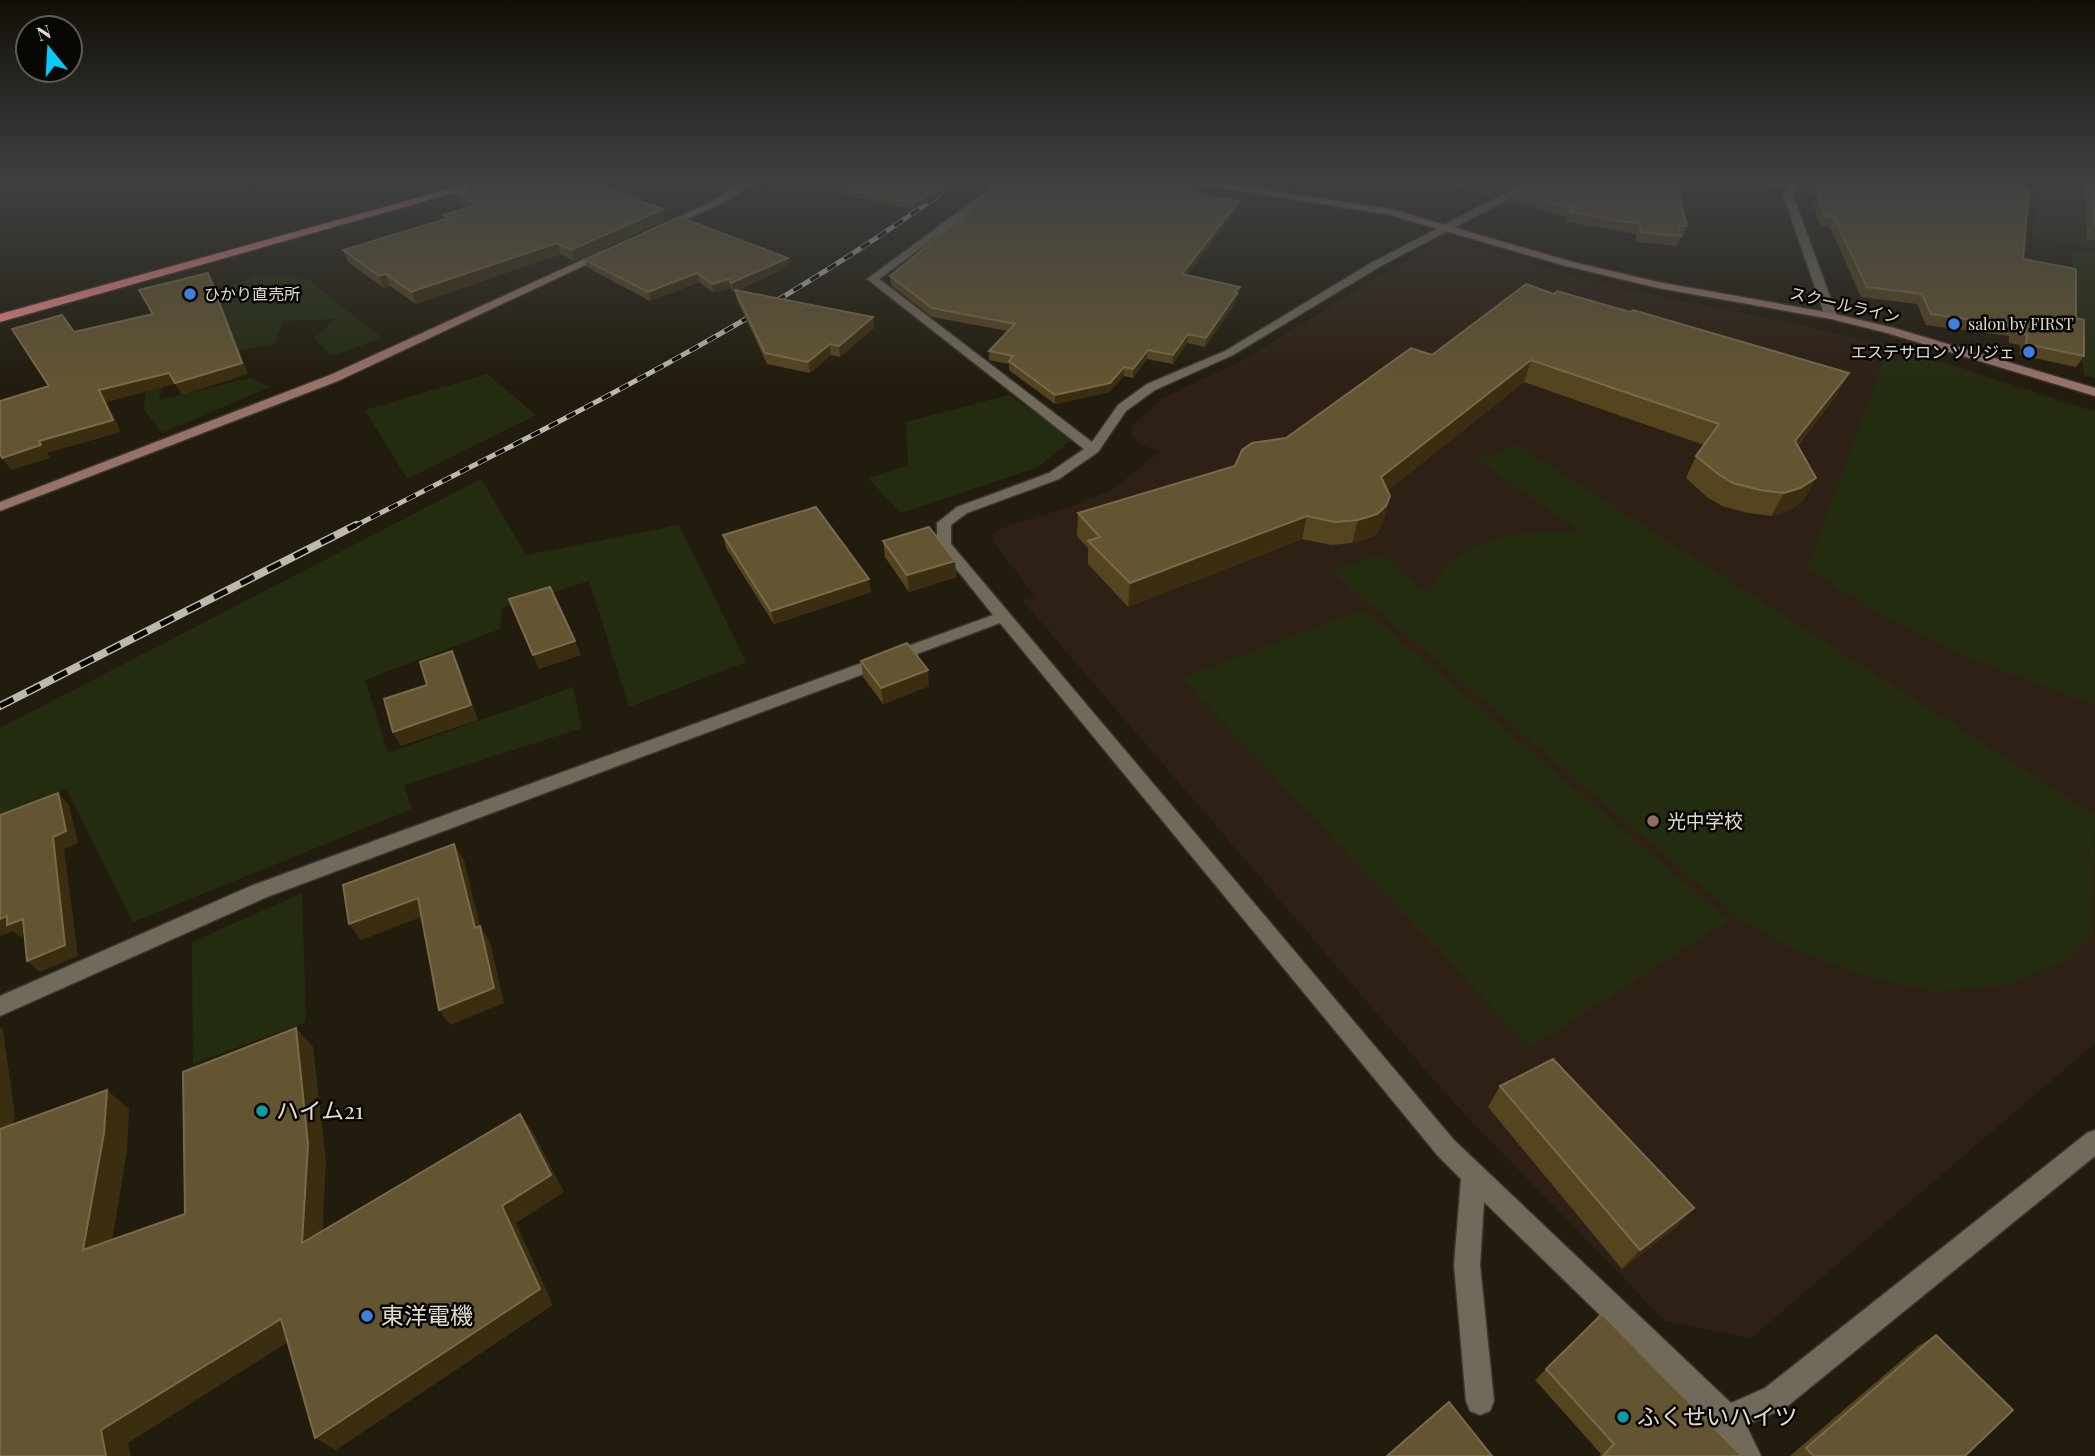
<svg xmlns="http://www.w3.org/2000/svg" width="2095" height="1456" viewBox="0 0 2095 1456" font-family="'Playfair Display','Noto Sans JP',serif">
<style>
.education{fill:#2e2015}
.green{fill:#242c10}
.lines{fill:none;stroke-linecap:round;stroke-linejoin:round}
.street-casing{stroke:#3a352e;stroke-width:3}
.secondary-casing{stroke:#3a352e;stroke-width:3}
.highway-casing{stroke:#3a352e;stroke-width:3}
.street{fill:#71695a;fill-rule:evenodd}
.secondary{fill:#967267;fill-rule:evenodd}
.highway{fill:#eb8884;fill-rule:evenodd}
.rail-far1-casing{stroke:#beb9af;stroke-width:5}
.rail-casing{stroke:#beb9af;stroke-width:8}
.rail-far1{stroke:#090703;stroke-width:3.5;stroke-dasharray:10;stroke-linecap:butt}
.rail{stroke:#090703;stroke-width:5;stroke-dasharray:15;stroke-linecap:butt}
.wall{fill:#55451f}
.shaded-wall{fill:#3b2e10}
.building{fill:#645532;stroke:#786a4b;stroke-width:2}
.shop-dot{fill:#3f7fe0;stroke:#090703;stroke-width:2.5}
.education-dot{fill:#8d6e63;stroke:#090703;stroke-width:2.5}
.culture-dot{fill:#0f9aa8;stroke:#090703;stroke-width:2.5}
.labels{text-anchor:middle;stroke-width:5;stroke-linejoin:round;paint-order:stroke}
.far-poi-label{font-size:16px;fill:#e0dbd2;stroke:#090703;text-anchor:start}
.far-street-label{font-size:16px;fill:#e0dbd2;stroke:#090703}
.poi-label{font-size:19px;fill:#e0dbd2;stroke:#090703;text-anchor:start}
.near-poi-label{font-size:23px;fill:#e0dbd2;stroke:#090703;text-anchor:start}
</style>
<rect width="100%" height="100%" fill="#221c0e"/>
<polygon class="education" points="1448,239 1621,289 1782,321 1900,348 2095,411 2095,1043 1751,1338 1665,1321 1452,1101 1022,600 1034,595 993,541 993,535 999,529 1075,505 1112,490 1160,451 1139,444 1131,433 1132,426 1162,398 1242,361 1386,272"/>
<g class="green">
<polygon points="2039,179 2095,179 2095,249 2032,237"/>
<polygon points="2071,249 2095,253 2095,378 2084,375"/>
<polygon points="260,274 307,279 382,338 332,356 314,338 335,319 282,321 276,343 234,352 141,323"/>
<polygon points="1924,358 2095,413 2095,705 1963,656 1889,620 1807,568 1883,361"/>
<polygon points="487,374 536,415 407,479 365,410"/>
<polygon points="147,376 163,378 159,400 250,378 270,387 162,433 144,409"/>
<polygon points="1009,395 1073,439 1038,467 901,513 868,478 908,465 906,422"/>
<path d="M1518,445L2095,815L2093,936L2067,960L2008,985L1934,992L1867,977L1788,947L1738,918L1332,572L1380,554L1428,594C1456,533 1521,531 1581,532L1477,460Z"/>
<polygon points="481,479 526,555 679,525 746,662 629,707 589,581 502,608 500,629 365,680 388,753 573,687 582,728 404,785 412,809 133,922 66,789 0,814 0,728"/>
<polygon points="1364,609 1729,920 1530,1048 1181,678"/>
<polygon points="302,893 306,1022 193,1064 192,942"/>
</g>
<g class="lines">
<g class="street-casing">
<g id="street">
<polygon points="1003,179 1014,179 879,279 1092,442 1118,405 1147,384 1225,351 1371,263 1519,186 1522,179 1532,179 1526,190 1379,267 1233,355 1155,390 1126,411 1098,452 1059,479 967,513 951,525 951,544 1454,1140 1731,1403 1765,1388 2087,1133 2095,1130 2095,1156 1785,1408 1746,1425 1761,1456 1732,1456 1717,1429 1484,1202 1480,1265 1494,1401 1490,1411 1480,1415 1470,1411 1466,1401 1454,1265 1461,1179 1438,1156 1000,623 267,897 0,1016 0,996 253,885 993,615 937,545 937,523 957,507 1049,473 1084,449 867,279"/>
<polygon points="1790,179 1800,179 1793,195 1837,316 1835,318 1825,316 1783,195"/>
</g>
</g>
<g class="secondary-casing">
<g id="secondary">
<polygon points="748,179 760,179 721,204 665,229 657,227 715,200"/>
<polygon points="1168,179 1192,179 1391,209 1569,261 1658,282 1831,313 1894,328 2095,388 2095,396 1887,333 1831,319 1658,288 1562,265 1390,215"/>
<polygon points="604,250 613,252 338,381 0,511 0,502 330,375"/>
</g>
</g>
<g class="highway-casing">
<polygon id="highway" points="485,179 503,179 0,322 0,314"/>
</g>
<use href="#street" class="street"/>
<use href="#secondary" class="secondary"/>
<use href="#highway" class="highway"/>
<g class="rail-far1-casing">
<path id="rail-far1" d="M353,527C562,420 772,318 961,179"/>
</g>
<g class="rail-casing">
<polyline id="rail" points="0,706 356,525"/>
</g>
<use href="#rail-far1" class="rail-far1"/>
<use href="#rail" class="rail"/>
</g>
<g class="wall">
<polygon points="432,179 582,179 665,220 574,261 561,254 416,304 390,286 384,288 348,262 343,250 445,220 443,215 467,208 460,204 457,194 470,189 468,181 453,185"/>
<polygon points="977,179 913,209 845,196 844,189"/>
<polygon points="1449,179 1520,179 1517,184 1493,196 1447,184"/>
<polygon points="1727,179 1787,179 1783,189"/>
<polygon points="1802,179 1982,179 1982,181 2023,259 2076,318 2084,356 2076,367 2020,355 2020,345 2009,343 2009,336 1926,325 1917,304 1861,297 1830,227 1820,226 1814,207 1819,195 1797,191 1802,180"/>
<polygon points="2090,179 2095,179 2095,240 2087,239 2085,188"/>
<polygon points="1531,182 1687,226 1683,236 1681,236 1677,246 1637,242 1636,234 1567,222 1568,217 1510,201 1513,192"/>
<polygon points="1148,187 1195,192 1193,194 1239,201 1238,209 1187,275 1239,295 1236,298 1236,302 1205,347 1187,343 1173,364 1147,359 1133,378 1124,376 1109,392 1055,404 1009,370 1009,364 989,360 989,351 1008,331 932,317 891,285 890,276"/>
<polygon points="585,260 789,266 738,290 873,317 874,328 840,357 831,355 810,373 767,364 737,300 735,291 733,292 731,288 714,293 699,282 650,301 588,268"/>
<polygon points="1526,284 1837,395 1798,445 1803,501 1787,511 1771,516 1748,513 1722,506 1707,497 1686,478 1696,456 1704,445 1524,382 1387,491 1384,519 1380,529 1372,537 1352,543 1331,545 1302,539 1128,607 1088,564 1088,548 1077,536 1078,513 1235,466 1286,438 1432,355"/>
<polygon points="723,535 871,592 774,624 726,548"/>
<polygon points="883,541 955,561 956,577 909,592 885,557"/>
<polygon points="861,661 929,686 883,704 863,677"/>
<polygon points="1500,1086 1694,1208 1675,1228 1622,1269 1488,1107"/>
<polygon points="1602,1314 1742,1456 1599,1456 1601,1454 1535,1380"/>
<polygon points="1936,1335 1965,1456 1790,1456 1917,1347"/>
</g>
<g class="shaded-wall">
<polygon points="450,179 475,179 453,185"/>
<polygon points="964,179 977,179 913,209 912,203"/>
<polygon points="1511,179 1520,179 1517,184 1493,196 1496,187"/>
<polygon points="1195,184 1195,192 1187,201 1188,193"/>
<polygon points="1239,201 1238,209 1182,282 1182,274"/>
<polygon points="663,209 665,220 574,261 571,250"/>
<polygon points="557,243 561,254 416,304 411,292"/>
<polygon points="788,258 789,266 733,292 731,283"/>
<polygon points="208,273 214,284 248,374 182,395 175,384 107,402 121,432 47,453 50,458 11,470 2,458 39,441 99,390"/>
<polygon points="697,273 699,282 650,301 648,292"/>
<polygon points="386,274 390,286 384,288 379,276"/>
<polygon points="729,279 731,288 714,293 712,284"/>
<polygon points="1240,287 1239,295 1236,298 1236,302 1205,347 1206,338 1234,292"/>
<polygon points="873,317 874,328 840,357 839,346"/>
<polygon points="1188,334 1187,343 1173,364 1173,355"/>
<polygon points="830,344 831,355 810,373 808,362"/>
<polygon points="1148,350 1147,359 1133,378 1133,369"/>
<polygon points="1531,360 1524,382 1376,500 1381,477"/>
<polygon points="1124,367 1124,376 1109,392 1055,404 1055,395"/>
<polygon points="1849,373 1837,395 1783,463 1795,441"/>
<polygon points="1816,478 1803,501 1787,511 1771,516 1784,493"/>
<polygon points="1390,496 1384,519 1380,529 1372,537 1352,543 1358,520"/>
<polygon points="1307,516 1302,539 1128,607 1130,583"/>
<polygon points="955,561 956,577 909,592 907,575"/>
<polygon points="869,579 871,592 774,624 771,611"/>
<polygon points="575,641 581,655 539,669 533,655"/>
<polygon points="452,651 459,665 478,720 401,746 393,732"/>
<polygon points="928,670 929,686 883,704 881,688"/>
<polygon points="58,793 69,805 78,843 64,849 78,956 40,972 27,961 53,837"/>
<polygon points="454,844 464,860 484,942 480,926 490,942 504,1003 450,1025 439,1010 475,928"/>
<polygon points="418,898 429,914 361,940 349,924"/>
<polygon points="7,916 23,919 36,930 20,937 13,931 0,936 0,919"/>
<polygon points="0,1027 3,1030 15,1116 4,1155 0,1152"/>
<polygon points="296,1028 313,1047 326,1161 321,1259 302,1243"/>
<polygon points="107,1090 129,1109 127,1151 108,1266 83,1250"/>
<polygon points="520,1114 533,1132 564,1192 516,1223 553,1305 336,1450 315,1438 502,1206"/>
<polygon points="1694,1208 1675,1228 1622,1269 1640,1250"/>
<polygon points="281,1319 301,1334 128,1443 131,1456 106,1456 101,1430"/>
</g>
<g class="building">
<polygon points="472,179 582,179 663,209 571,250 557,243 411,292 386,274 379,276 343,250 449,218 443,215 478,205 457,194 484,185 467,180"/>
<polygon points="861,179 964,179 912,203 844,189"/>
<polygon points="1009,179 1096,179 1148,187 1156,179 1160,179 1195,184 1188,193 1239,201 1182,274 1240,287 1234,292 1237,293 1206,338 1188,334 1173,355 1148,350 1133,369 1124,367 1110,383 1055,395 1009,361 1013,356 989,351 1015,324 932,308 890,276"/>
<polygon points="1467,179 1511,179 1496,187"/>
<polygon points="1533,179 1676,179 1687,226 1678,225 1681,236 1641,232 1640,224 1570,212 1572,208 1513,192 1531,182"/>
<polygon points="1803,179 1982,179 1982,181 2029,190 2023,259 2076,269 2076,318 2084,320 2084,356 2026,344 2027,335 2015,332 2016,326 1931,314 1922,294 1867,287 1834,217 1825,216 1818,198 1823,186 1802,182"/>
<polygon points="2092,179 2095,179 2095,226"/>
<polygon points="679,217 788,258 731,283 729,279 712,284 697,273 648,292 585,260"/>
<polygon points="208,273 242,363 175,383 169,373 99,390 113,420 39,441 41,445 2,458 0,454 0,401 49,386 12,329 62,315 74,332 153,314 139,290"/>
<polygon points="1526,284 1554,294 1557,291 1630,312 1633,310 1849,373 1795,441 1816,478 1800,488 1784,493 1760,490 1733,483 1718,474 1696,456 1719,424 1531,360 1381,477 1390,496 1386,506 1377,514 1358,520 1335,522 1307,516 1130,583 1088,541 1100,537 1078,513 1235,466 1242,450 1252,443 1286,438 1411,348 1432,355"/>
<polygon points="735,290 873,317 839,346 830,344 808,362 765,353"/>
<polygon points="816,507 869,579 771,611 723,535"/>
<polygon points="929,527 955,561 907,575 883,541"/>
<polygon points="550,587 575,641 533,655 509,599"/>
<polygon points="907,643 928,670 881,688 861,661"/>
<polygon points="452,651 471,705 393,732 384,699 427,685 420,662"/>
<polygon points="58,793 66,831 53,837 65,945 27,961 23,919 7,925 7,916 0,919 0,815"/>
<polygon points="454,844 475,928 480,926 494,988 439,1010 418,898 349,924 343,885"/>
<polygon points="296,1028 308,1144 302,1243 520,1114 551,1175 502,1206 540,1289 315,1438 281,1319 101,1430 106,1456 0,1456 0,1129 107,1090 104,1133 83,1250 185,1214 183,1072"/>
<polygon points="1553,1059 1694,1208 1640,1250 1500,1086"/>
<polygon points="1602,1314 1742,1456 1603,1456 1614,1444 1546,1369"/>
<polygon points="1936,1335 2013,1410 1965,1456 1814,1456 1806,1448"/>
<polygon points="1449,1402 1492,1456 1387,1456"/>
</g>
<linearGradient id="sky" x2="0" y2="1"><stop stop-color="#130f08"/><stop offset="0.47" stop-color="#3e4041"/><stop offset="1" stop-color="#3e4041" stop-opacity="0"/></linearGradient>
<rect width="2095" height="383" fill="url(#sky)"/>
<g class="shop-dot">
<circle cx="190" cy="294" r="7"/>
<circle cx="1954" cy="324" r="7"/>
<circle cx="2029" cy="352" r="7"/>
<circle cx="367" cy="1316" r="7"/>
</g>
<circle class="education-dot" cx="1653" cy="821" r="7"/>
<g class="culture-dot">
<circle cx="262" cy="1111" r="7"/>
<circle cx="1623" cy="1417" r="7"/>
</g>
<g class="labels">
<g class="far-poi-label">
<text x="204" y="300">ひかり直売所</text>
<text x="1968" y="330">salon by FIRST</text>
<text x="2015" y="358" text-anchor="end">エステサロン ソリジェ</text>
</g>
<g class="far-street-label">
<text transform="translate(1845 305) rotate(13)" y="6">スクールライン</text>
</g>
<g class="poi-label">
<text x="1667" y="828">光中学校</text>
</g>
<g class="near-poi-label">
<text x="276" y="1119">ハイム21</text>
<text x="381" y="1324">東洋電機</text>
<text x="1637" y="1425">ふくせいハイツ</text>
</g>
</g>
<g transform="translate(49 49) rotate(342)"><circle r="33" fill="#090703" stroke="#5f5c56" stroke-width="2"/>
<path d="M0-5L12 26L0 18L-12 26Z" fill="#05cbf9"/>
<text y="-10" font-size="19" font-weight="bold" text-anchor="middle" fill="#e0dbd2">N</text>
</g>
</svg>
